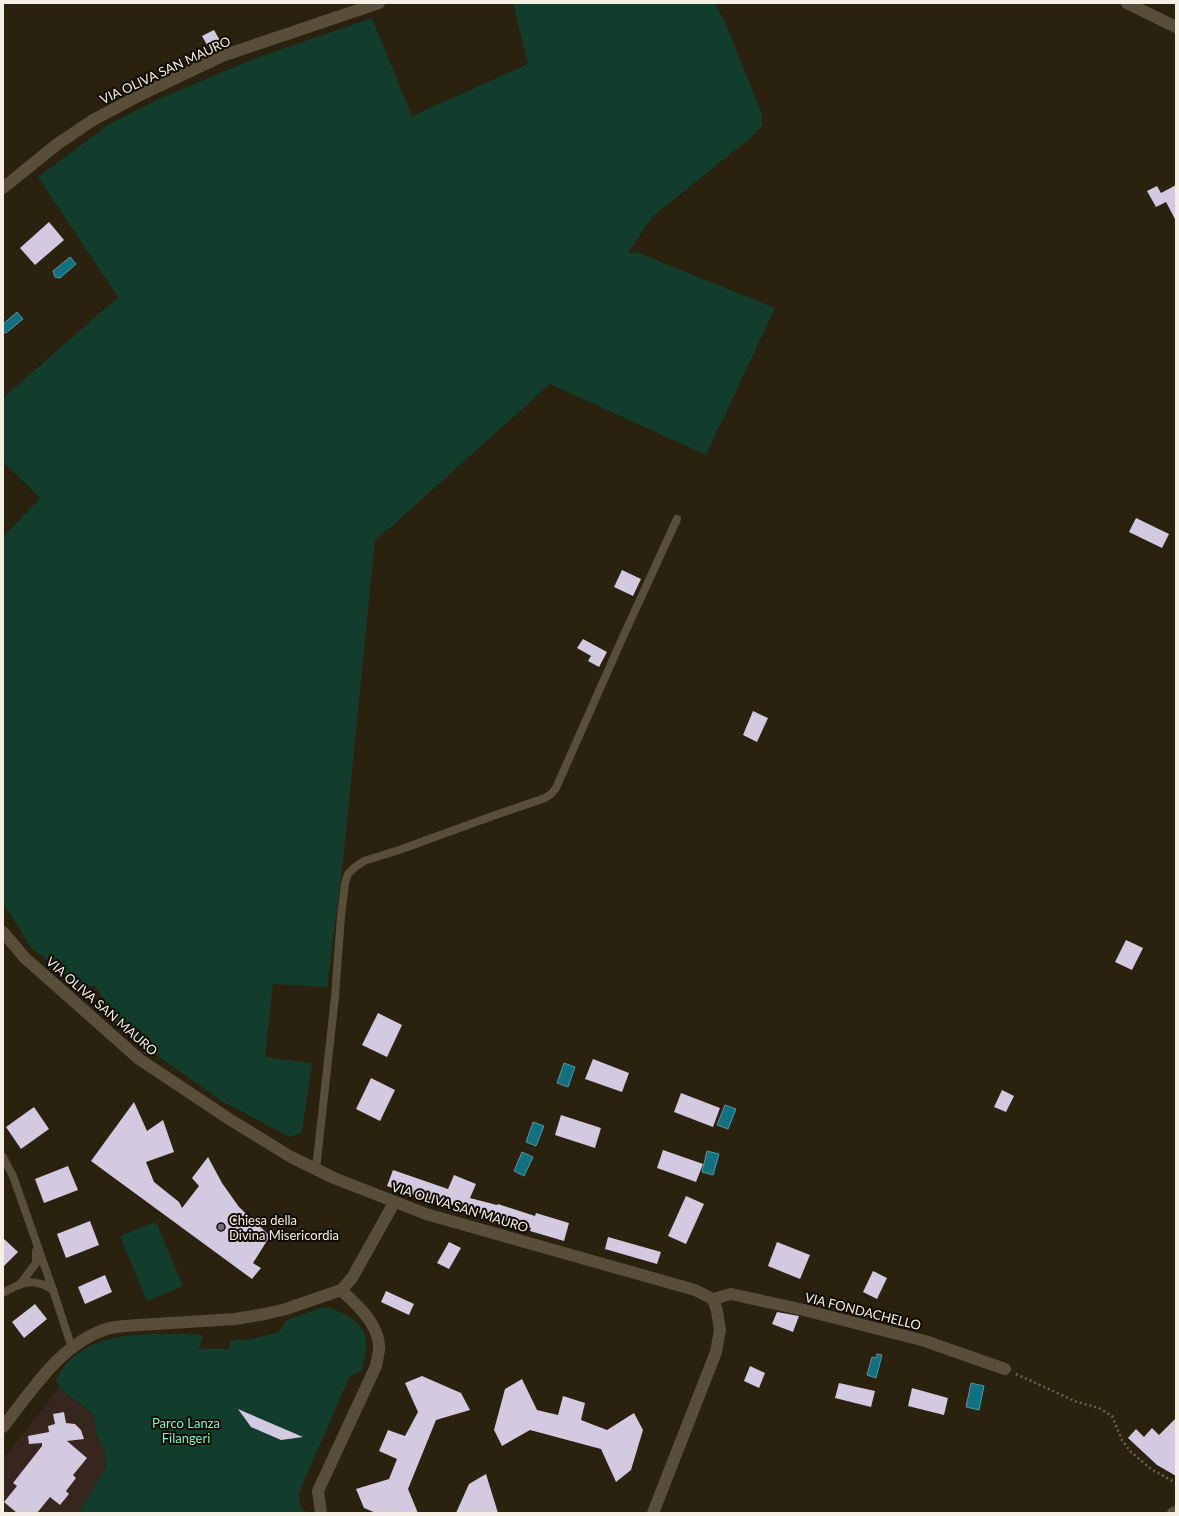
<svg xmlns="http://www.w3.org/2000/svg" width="1179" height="1516" viewBox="0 0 1179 1516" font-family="Lato,sans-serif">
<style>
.education{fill:#36261d}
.green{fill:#123c2b}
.water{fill:#127181;stroke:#56979e}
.building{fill:#d3cae2}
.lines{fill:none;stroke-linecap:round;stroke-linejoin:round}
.path{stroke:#6b6252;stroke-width:2.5;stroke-dasharray:2 3;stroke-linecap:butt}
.lane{stroke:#594e3a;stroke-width:8}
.street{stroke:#594e3a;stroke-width:12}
.secondary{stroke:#594e3a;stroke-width:12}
.worship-dot{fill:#6b7280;stroke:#100b05;stroke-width:1.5}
.labels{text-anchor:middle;stroke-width:4;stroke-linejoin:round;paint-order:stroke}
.street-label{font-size:13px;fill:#f5efe3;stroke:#100b05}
.poi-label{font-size:13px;fill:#f5efe3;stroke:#100b05;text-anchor:start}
.park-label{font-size:13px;fill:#7cf7c3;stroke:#100b05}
</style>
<rect width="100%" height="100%" fill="#2b210f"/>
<polygon class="education" points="59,1388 93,1414 97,1437 104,1448 106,1464 104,1471 78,1513 3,1513 3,1459"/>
<g class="green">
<polygon points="513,3 715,3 725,22 762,114 762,126 754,135 652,217 628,253 639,253 775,308 706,455 550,384 392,526 375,540 343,861 327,987 273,984 265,1057 312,1063 302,1132 290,1137 223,1102 159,1057 105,1014 105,1001 95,986 79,987 30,946 3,903 3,537 40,498 3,462 3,398 118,297 38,177 108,125 159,99 256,58 372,18 412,116 528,64"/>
<polygon points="156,1222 183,1286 147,1301 120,1236"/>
<path d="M323,1307C331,1307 336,1310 344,1314C370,1328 369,1343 362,1370L355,1374L350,1376L303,1483L299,1495L301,1509L309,1513H78L104,1471L106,1464L104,1448L97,1437L93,1414L59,1388L56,1378C61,1372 65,1364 71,1359C105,1329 153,1335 195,1334L203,1335L199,1349H230V1341L252,1339L279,1332L287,1320Z"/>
</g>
<g class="water">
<polygon points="70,257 76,264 60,278 55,277 53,271"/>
<polygon points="17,312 23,319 6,333 3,332 3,324"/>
<polygon points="564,1063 575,1067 568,1087 557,1083"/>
<polygon points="725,1105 736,1109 728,1129 717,1125"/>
<polygon points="533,1122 544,1126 536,1146 526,1142"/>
<polygon points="707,1151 719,1154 713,1175 702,1172"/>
<polygon points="522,1152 533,1157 524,1176 514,1171"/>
<polygon points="877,1354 882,1355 876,1378 867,1375 872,1357 876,1358"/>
<polygon points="971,1383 984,1386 979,1410 966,1407"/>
</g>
<g class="building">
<polygon points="214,30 223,46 211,52 202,36"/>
<polygon points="1176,185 1176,221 1166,202 1156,207 1147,191 1157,186 1161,193"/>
<polygon points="49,222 64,240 35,265 20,248"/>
<polygon points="1136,518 1169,534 1162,548 1129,532"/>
<polygon points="622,570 641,579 633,596 614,587"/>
<polygon points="583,639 607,652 599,667 588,661 591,656 577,648"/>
<polygon points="753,711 768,718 757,742 743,735"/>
<polygon points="1126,940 1143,948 1132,970 1115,962"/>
<polygon points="378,1013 402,1025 387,1057 362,1045"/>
<polygon points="593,1059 629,1073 622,1092 585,1079"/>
<polygon points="371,1078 395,1090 380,1121 356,1109"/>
<polygon points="1002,1090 1014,1096 1006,1112 994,1107"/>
<polygon points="681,1093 720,1108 713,1127 674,1112"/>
<polygon points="134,1102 147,1131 163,1120 174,1152 146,1162 154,1182 179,1202 182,1208 199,1186 192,1178 208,1157 222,1183 239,1207 270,1236 253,1263 261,1268 252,1279 91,1161"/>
<polygon points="34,1107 49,1129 21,1149 6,1127"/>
<polygon points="561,1115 601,1128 595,1148 555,1135"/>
<polygon points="663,1150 703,1164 696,1182 657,1168"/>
<polygon points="68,1166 78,1190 44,1203 35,1179"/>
<polygon points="393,1170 448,1189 454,1175 476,1184 470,1198 497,1205 498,1204 535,1216 536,1213 569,1223 564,1241 530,1231 531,1228 491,1216 439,1201 438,1204 387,1186"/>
<polygon points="686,1196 704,1204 686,1244 668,1236"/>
<polygon points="90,1221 99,1245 66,1258 57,1234"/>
<polygon points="608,1237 661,1252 657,1264 605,1249"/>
<polygon points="3,1238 18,1252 3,1267"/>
<polygon points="449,1242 461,1248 449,1269 437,1263"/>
<polygon points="777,1242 810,1255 800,1279 768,1266"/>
<polygon points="873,1271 887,1278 877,1299 863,1292"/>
<polygon points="105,1275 112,1292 85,1304 78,1287"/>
<polygon points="386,1291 414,1304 409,1315 381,1302"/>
<polygon points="35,1304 47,1319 24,1338 12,1322"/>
<polygon points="777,1312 799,1316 793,1332 772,1324"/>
<polygon points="750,1366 765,1373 759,1388 744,1381"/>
<polygon points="422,1376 461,1393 470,1410 436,1420 408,1489 418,1513 376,1513 364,1508 356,1489 389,1479 397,1459 379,1451 388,1430 405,1436 418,1412 405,1383"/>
<polygon points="522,1379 537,1410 558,1415 563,1396 585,1403 581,1420 607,1430 634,1413 643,1430 631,1470 616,1482 601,1449 530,1430 502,1446 494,1430 505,1389"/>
<polygon points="839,1383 875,1391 871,1407 835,1398"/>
<polygon points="912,1388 948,1398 944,1415 908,1406"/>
<polygon points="238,1409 303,1437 281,1440 251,1427"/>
<polygon points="64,1412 66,1423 75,1424 81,1430 84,1439 67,1441 87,1458 73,1475 76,1478 66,1491 69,1494 60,1505 50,1497 37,1513 17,1513 4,1502 17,1486 13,1483 42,1446 42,1443 29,1444 28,1436 49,1432 48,1426 55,1424 53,1414"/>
<polygon points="1176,1418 1176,1476 1157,1465 1128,1438 1136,1429 1144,1437 1152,1428 1159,1435"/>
<polygon points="486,1474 498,1513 456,1513 469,1484"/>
</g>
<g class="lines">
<polyline class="path" points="1016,1374 1077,1402 1099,1408 1112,1416 1122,1440 1130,1451 1151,1469 1176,1483"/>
<g class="lane">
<polyline points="3,1157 13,1176 53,1290 72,1348"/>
<polyline points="316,1169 335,997 341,916 345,883 348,874 355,867 364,861 402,849 487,818 545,798 551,794 556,788 622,639 677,519"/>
<polyline points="21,1283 36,1263 36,1251"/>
<path d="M3,1293C22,1282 34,1277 53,1290"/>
</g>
<g class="street">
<polyline points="713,1299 731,1294 804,1310 925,1341 1005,1369"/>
<path d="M321,1513L318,1491L376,1366C377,1359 380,1350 379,1344C376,1321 357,1305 341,1290"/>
</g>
<g class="secondary">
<polyline points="1127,3 1176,27"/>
<polyline points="3,188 56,145 93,120 144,93 222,56 379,3"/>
<polyline points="3,932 25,958 139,1059 229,1119 291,1157 334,1178 426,1214 695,1290 713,1299 717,1311 720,1330 716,1352 653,1513"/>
<path d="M3,1427C32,1391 59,1345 106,1329C112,1327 118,1327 124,1326L235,1319L265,1314L286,1309L341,1290L352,1278L394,1203"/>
<polyline points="1173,1513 1176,1512"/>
</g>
</g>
<circle class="worship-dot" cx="221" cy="1227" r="4"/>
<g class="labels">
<g class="street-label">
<text transform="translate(165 70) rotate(-25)" y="5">VIA OLIVA SAN MAURO</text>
<text transform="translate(102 1006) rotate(41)" y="5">VIA OLIVA SAN MAURO</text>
<text transform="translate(460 1207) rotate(17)" y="5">VIA OLIVA SAN MAURO</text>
<text transform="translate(863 1311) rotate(14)" y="5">VIA FONDACHELLO</text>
</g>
<g class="poi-label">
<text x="229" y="1225">Chiesa della<tspan x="229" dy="15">Divina Misericordia</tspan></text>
</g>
<g class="park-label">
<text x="186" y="1428">Parco Lanza<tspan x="186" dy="15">Filangeri</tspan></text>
</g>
</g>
<rect width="1179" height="1516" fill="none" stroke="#f5efe3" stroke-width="8"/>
</svg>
